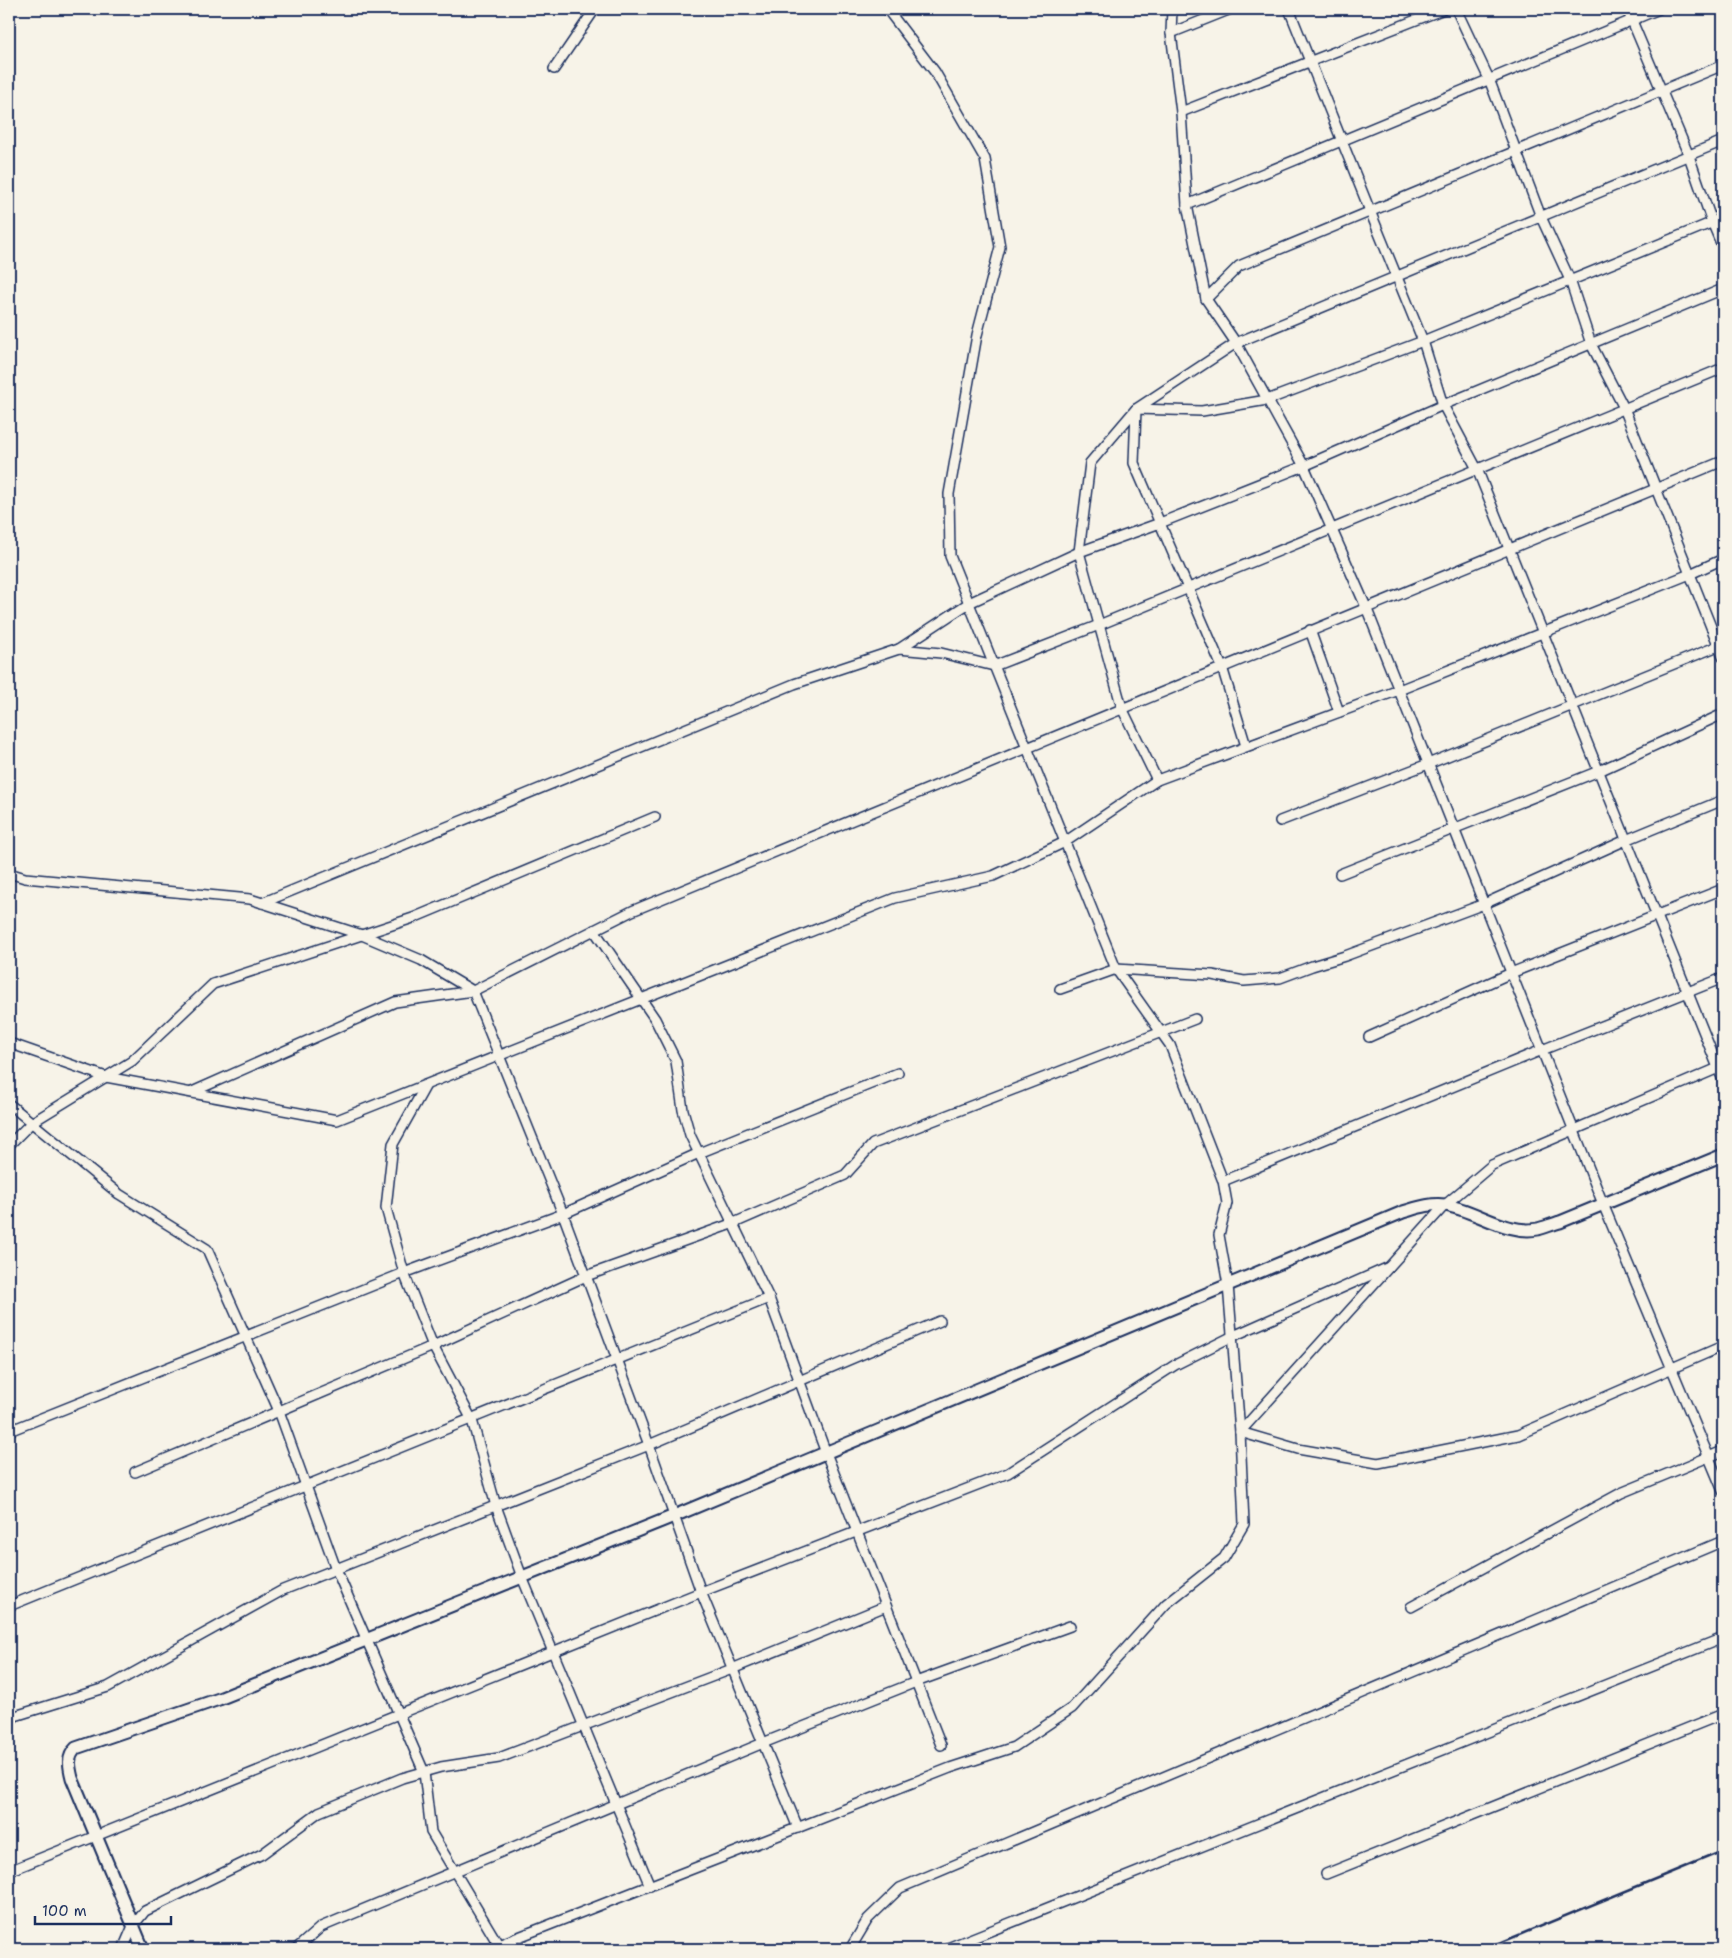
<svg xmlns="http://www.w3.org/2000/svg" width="1732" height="1958" viewBox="0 0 1732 1958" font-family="'Shantell Sans',sans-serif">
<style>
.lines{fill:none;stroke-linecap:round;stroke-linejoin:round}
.minor-casing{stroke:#1b2f5e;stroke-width:12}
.major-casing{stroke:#1b2f5e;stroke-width:15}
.minor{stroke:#f7f3e8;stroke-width:9}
.major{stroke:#f7f3e8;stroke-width:11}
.rail{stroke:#1b2f5e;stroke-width:2.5}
</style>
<rect width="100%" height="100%" fill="#f7f3e8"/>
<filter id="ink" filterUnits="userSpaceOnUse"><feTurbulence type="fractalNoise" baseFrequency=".02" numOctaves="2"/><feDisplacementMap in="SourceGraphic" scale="10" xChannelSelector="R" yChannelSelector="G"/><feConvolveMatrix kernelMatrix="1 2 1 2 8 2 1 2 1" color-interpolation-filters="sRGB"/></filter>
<g filter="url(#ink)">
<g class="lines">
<g class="minor-casing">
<g id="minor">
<polyline points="1172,9 1171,33 1181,112 1187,205 1206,299 1236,343 1304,466 1366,607 1603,1204 1723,1491"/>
<polyline points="1289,9 1370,211 1423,341 1443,405 1477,469 1723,1080"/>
<polyline points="1456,9 1489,79 1541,217 1570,280 1591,344 1624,408 1723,657"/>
<polyline points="1627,9 1689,156 1712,222 1723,248"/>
<polyline points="1171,33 1231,9"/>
<polyline points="554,69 595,9"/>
<polyline points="1181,112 1444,9"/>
<polyline points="1187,205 1659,9"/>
<polyline points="1206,299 1239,266 1723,65"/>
<polyline points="1310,630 1339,712"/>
<polyline points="899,649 969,603 1079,552 1160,523 1304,466 1443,405 1723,289"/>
<polyline points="1246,746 1222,667 1134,463 1136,409 1236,343 1723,141"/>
<polyline points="1157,780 1122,708 1079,552 1090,463 1136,409 1202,411 1267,400 1423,341 1723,218"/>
<polyline points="1280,821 1428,764 1723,644"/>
<polyline points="9,873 25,878 250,899 362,935 421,960 473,991 563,1214 649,1445 701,1592 798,1828"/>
<polyline points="1340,874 1599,771 1723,714"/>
<polyline points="262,903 794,684 899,649 941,653 994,666 1099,625 1723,368"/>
<polyline points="594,930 655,1019 676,1061 683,1110 690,1135 769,1298 826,1453 941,1745"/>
<polyline points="1060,989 1116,969 1212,975 1244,981 1280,978 1312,966 1345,956 1484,904 1626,840 1723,800"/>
<polyline points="1369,1037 1511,973 1723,889"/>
<polyline points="9,1043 106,1077 337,1120 895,898 993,876 1065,842 1157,780 1399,690 1690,574 1723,559"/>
<polyline points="426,1085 393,1144 386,1208 404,1273 433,1346 472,1420 496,1506 522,1577 650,1886"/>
<polyline points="192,1092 395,1002 473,991 632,911 1723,461"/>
<polyline points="9,1104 119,1194 207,1249 279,1411 336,1569 424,1772 431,1832 501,1949"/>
<polyline points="9,1145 31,1123 132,1061 213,984 413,918 655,817"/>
<polyline points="1223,1181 1542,1050 1723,978"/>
<polyline points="9,1431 404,1273 563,1214 699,1153 898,1073"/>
<polyline points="1240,1432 1445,1205 1492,1165 1723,1066"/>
<polyline points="1240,1432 1298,1449 1378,1463 1518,1435 1723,1346"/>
<polyline points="135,1472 433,1346 586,1276 734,1223 845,1175 873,1144 1195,1019"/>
<polyline points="9,1606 769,1298"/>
<polyline points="1411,1607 1621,1493 1723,1451"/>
<polyline points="9,1722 15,1716 108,1687 283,1590 649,1445 940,1321"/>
<polyline points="9,1871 701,1592 1008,1473 1175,1365 1231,1337 1389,1267"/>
<polyline points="1326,1874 1723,1714"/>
<polyline points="123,1949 133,1926 145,1911 262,1854 319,1812 402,1778 441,1767 499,1758 732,1669 886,1606"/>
<polyline points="296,1949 321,1927 763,1743 916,1682 1070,1626"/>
<polyline points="488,1949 950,1768 1014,1747 1072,1708 1166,1604 1224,1558 1244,1524 1240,1432 1228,1285 1219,1235 1227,1203 1223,1181 1170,1045 1116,969 950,556 949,494 977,335 1000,247 985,159 935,72 887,9"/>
<polyline points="850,1949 868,1919 900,1888 1723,1541"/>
<polyline points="945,1949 1723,1638"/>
</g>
</g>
<g class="major-casing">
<path id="major" d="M143,1949L72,1778C69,1766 67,1757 76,1748L219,1699L674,1516L1403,1212C1417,1208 1430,1203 1445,1205C1476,1210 1506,1235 1538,1229C1545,1227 1553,1224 1560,1222L1723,1155"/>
</g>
<use href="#minor" class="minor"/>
<use href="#major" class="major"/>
<polyline class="rail" points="1485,1949 1723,1851"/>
</g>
</g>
<rect width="1732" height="1958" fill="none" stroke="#f7f3e8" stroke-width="30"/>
<rect x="15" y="15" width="1702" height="1928" fill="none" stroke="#1b2f5e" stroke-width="2" filter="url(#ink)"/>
<path d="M35 1916v8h136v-8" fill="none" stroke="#1b2f5e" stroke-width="2.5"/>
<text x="42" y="1916" font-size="15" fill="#1b2f5e" stroke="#f7f3e8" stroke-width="4" paint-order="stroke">100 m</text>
</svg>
